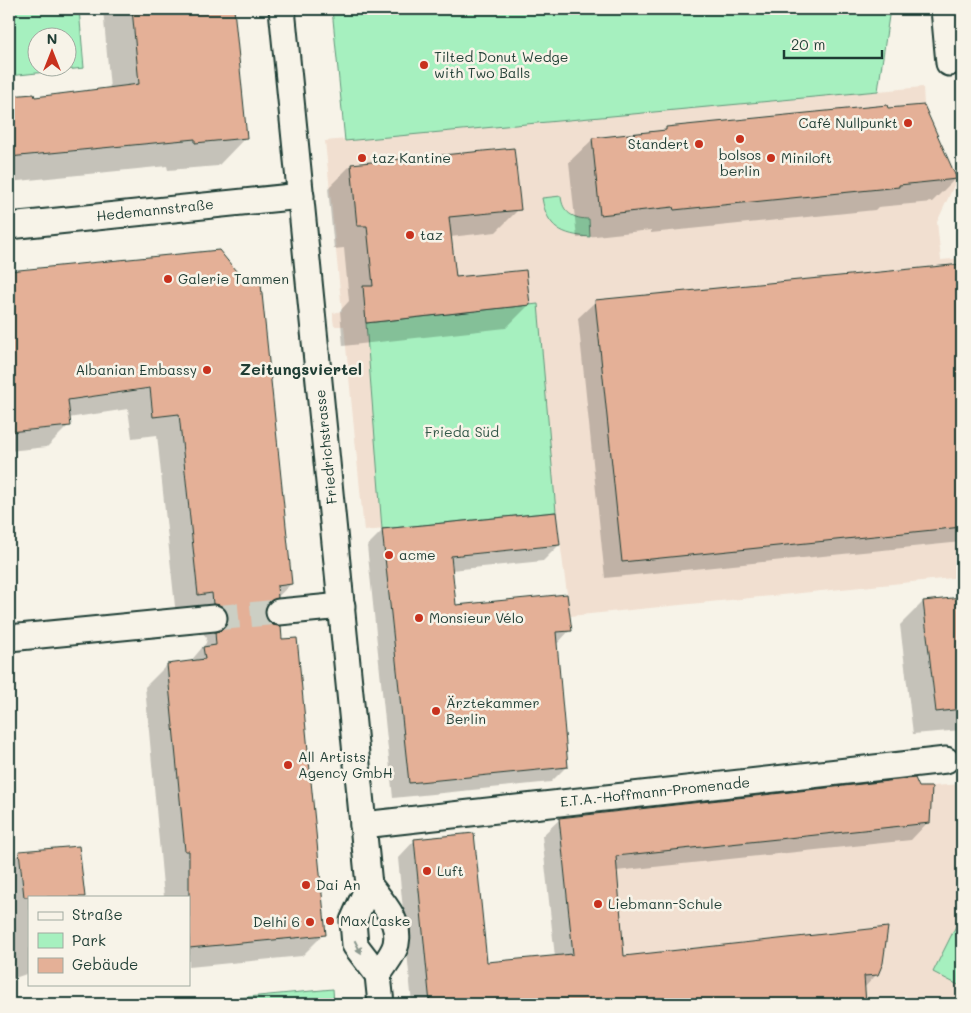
<svg xmlns="http://www.w3.org/2000/svg" width="971" height="1013" viewBox="0 0 971 1013" font-family="Mali,sans-serif">
<style>
.built{fill:#f1dfd0}
.green{fill:#a6f0bf;stroke:#62967a;fill-rule:evenodd}
.shadow{fill:#0003}
.building{fill:#e4b097;stroke:#1f3d34}
.lines{fill:none;stroke-linecap:round;stroke-linejoin:round}
.street-tunnel{stroke:#cccfc4;stroke-width:25;stroke-dasharray:25 12;stroke-linecap:butt}
.street-casing{stroke:#1f3d34;stroke-width:29}
.street{stroke:#f7f3e8;stroke-width:25}
.oneway{fill:#8b988e}
.poi-dot{fill:#c8321e;stroke:#f7f3e8;stroke-width:2}
.labels{text-anchor:middle;stroke-width:5;stroke-linejoin:round;paint-order:stroke}
.poi-label{font-size:14px;fill:#1f3d34;stroke:#f7f3e8;text-anchor:start}
.street-label{font-size:14px;fill:#1f3d34;stroke:#f7f3e8}
.park-label{font-size:14px;fill:#335849;stroke:#f7f3e8}
.quarter-label{font-size:16px;font-weight:bold;fill:#1f3d34;stroke:#f7f3e8}
</style>
<rect width="100%" height="100%" fill="#f7f3e8"/>
<filter id="ink" filterUnits="userSpaceOnUse"><feTurbulence type="fractalNoise" baseFrequency=".02" numOctaves="2"/><feDisplacementMap in="SourceGraphic" scale="10" xChannelSelector="R" yChannelSelector="G"/><feConvolveMatrix kernelMatrix="1 2 1 2 8 2 1 2 1" color-interpolation-filters="sRGB"/></filter>
<g filter="url(#ink)">
<g class="built">
<polygon points="923,87 924,105 957,179 937,222 941,260 962,258 962,577 570,616 556,512 364,531 344,326 334,326 333,319 333,313 342,311 325,141"/>
<polygon points="915,776 919,787 962,784 962,1004 923,1004 904,995 901,1004 430,1004 427,968 573,954 559,814"/>
</g>
<g class="green">
<path d="M9,9H79L84,68L9,76ZM38,38H68V68H38Z"/>
<polygon points="332,9 890,9 878,91 345,141"/>
<path d="M561,196C562,213 574,219 589,219L590,237C562,235 547,228 542,198Z"/>
<polygon points="538,304 556,512 382,529 366,323"/>
<polygon points="962,914 962,987 933,972"/>
<polygon points="333,989 334,1004 173,1004"/>
</g>
<g class="shadow">
<polygon points="103,9 233,9 245,138 218,166 168,170 167,166 9,182 9,98 33,95 34,98 110,89"/>
<polygon points="886,109 955,179 932,202 878,207 875,210 651,233 651,230 577,238 569,162 593,139 663,132 666,129"/>
<polygon points="351,165 519,209 496,232 450,237 455,278 529,305 506,328 343,346 340,311 349,301 344,248 334,249 328,188"/>
<polygon points="218,251 291,584 264,610 324,934 302,956 189,967 189,897 164,897 145,687 167,665 190,662 206,643 207,638 198,627 176,616 157,435 132,438 128,409 68,418 69,425 47,447 9,451 9,272"/>
<polygon points="962,265 962,542 605,578 578,318 596,301"/>
<polygon points="383,530 559,545 543,561 451,570 455,606 570,630 556,645 567,766 551,782 393,798 367,546"/>
<polygon points="962,598 962,730 913,734 900,625 923,602"/>
<polygon points="560,819 928,822 911,840 616,871 623,957 877,974 864,988 865,1004 412,1004 398,858 415,840 486,963 555,957 542,836"/>
<polygon points="20,853 29,897 29,973 9,980 9,864"/>
</g>
<g class="building">
<polygon points="132,9 234,9 247,138 195,143 195,139 9,157 9,96 34,94 35,97 139,84"/>
<polygon points="887,105 888,108 924,105 957,179 899,185 899,187 674,210 673,207 600,215 592,138 666,130 666,127"/>
<polygon points="514,148 521,210 449,217 456,277 526,270 530,305 366,323 363,286 373,286 367,226 357,226 351,164"/>
<polygon points="219,250 236,271 261,284 292,584 277,586 278,598 270,601 266,606 265,614 273,625 281,626 282,639 297,638 326,935 189,948 189,851 185,851 167,664 205,659 203,647 216,645 215,632 223,629 228,617 225,609 219,605 213,604 212,593 198,595 179,414 153,417 150,388 68,400 71,426 9,432 9,271"/>
<polygon points="962,264 962,527 622,562 595,300"/>
<polygon points="556,512 560,545 451,556 456,605 567,594 572,631 556,632 568,767 409,783 382,529"/>
<polygon points="962,597 962,709 936,712 923,601"/>
<polygon points="915,778 919,787 932,787 930,823 616,856 624,956 888,927 883,963 878,975 864,976 866,1004 430,1004 414,839 474,833 487,962 573,954 559,818"/>
<polygon points="79,846 85,897 24,897 19,851"/>
</g>
<g class="lines">
<polyline class="street-tunnel" points="214,618 279,612"/>
<g class="street-casing">
<g id="street">
<polyline points="282,9 369,885 353,921 355,945 378,975 381,1004"/>
<polyline points="944,9 949,63"/>
<polyline points="9,226 301,196"/>
<polyline points="279,612 342,606"/>
<polyline points="9,638 214,618"/>
<polyline points="363,825 946,760"/>
<path d="M369,885C382,902 401,921 396,944C394,954 383,966 378,975"/>
</g>
</g>
<use href="#street" class="street"/>
</g>
<defs><path id="oneway-solid" d="M-6-.8H1V-3.2L6.5 0L1 3.2V.8H-6Z" transform="scale(1.25)"/></defs>
<use class="oneway" href="#oneway-solid" transform="translate(358 947) rotate(63)"/>
</g>
<g class="poi-dot">
<circle cx="424" cy="65" r="5"/>
<circle cx="908" cy="123" r="5"/>
<circle cx="740" cy="139" r="5"/>
<circle cx="699" cy="144" r="5"/>
<circle cx="362" cy="158" r="5"/>
<circle cx="771" cy="158" r="5"/>
<circle cx="410" cy="235" r="5"/>
<circle cx="168" cy="279" r="5"/>
<circle cx="207" cy="370" r="5"/>
<circle cx="389" cy="555" r="5"/>
<circle cx="419" cy="618" r="5"/>
<circle cx="436" cy="711" r="5"/>
<circle cx="288" cy="765" r="5"/>
<circle cx="427" cy="871" r="5"/>
<circle cx="306" cy="885" r="5"/>
<circle cx="598" cy="904" r="5"/>
<circle cx="330" cy="921" r="5"/>
<circle cx="310" cy="922" r="5"/>
</g>
<g class="labels">
<g class="poi-label">
<text x="434" y="62">Tilted Donut Wedge<tspan x="434" dy="16">with Two Balls</tspan></text>
<text x="898" y="128" text-anchor="end">Café Nullpunkt</text>
<text x="689" y="149" text-anchor="end">Standert</text>
<text x="740" y="160" text-anchor="middle">bolsos<tspan x="740" dy="16">berlin</tspan></text>
<text x="372" y="163">taz Kantine</text>
<text x="781" y="163">Miniloft</text>
<text x="420" y="240">taz</text>
<text x="178" y="284">Galerie Tammen</text>
<text x="197" y="375" text-anchor="end">Albanian Embassy</text>
<text x="399" y="560">acme</text>
<text x="429" y="623">Monsieur Vélo</text>
<text x="446" y="708">Ärztekammer<tspan x="446" dy="16">Berlin</tspan></text>
<text x="298" y="762">All Artists<tspan x="298" dy="16">Agency GmbH</tspan></text>
<text x="437" y="876">Luft</text>
<text x="316" y="890">Dai An</text>
<text x="608" y="909">Liebmann-Schule</text>
<text x="340" y="926">Max Laske</text>
<text x="300" y="927" text-anchor="end">Delhi 6</text>
</g>
<g class="street-label">
<text transform="translate(155 210) rotate(-6)" y="5">Hedemannstraße</text>
<text transform="translate(326 447) rotate(-96)" y="5">Friedrichstrasse</text>
<text transform="translate(655 792) rotate(-6)" y="5">E.T.A.-Hoffmann-Promenade</text>
</g>
<g class="park-label">
<text x="462" y="437">Frieda Süd</text>
</g>
<g class="quarter-label">
<text x="301" y="375">Zeitungsviertel</text>
</g>
</g>
<rect width="971" height="1013" fill="none" stroke="#f7f3e8" stroke-width="30"/>
<rect x="15" y="15" width="941" height="983" fill="none" stroke="#1f3d34" stroke-width="2" filter="url(#ink)"/>
<rect x="28" y="896" width="162" height="90" fill="#f7f3e8" stroke="#a1aaa0"/>
<rect x="38" y="912" width="25" height="8" fill="#f7f3e8" stroke="#a1aaa0"/>
<text x="72" y="920" font-size="15" fill="#1f3d34">Straße</text>
<rect x="38" y="933" width="25" height="15" fill="#a6f0bf" stroke="#a1aaa0"/>
<text x="72" y="946" font-size="15" fill="#1f3d34">Park</text>
<rect x="38" y="958" width="25" height="15" fill="#e4b097" stroke="#a1aaa0"/>
<text x="72" y="970" font-size="15" fill="#1f3d34">Gebäude</text>
<g transform="translate(52 52)"><circle r="24" fill="#f7f3e8" stroke="#a1aaa0"/>
<path d="M0-4L9 19L0 12L-9 19Z" fill="#c8321e"/>
<text y="-8" font-size="14" font-weight="bold" text-anchor="middle" fill="#1f3d34">N</text>
</g>
<path d="M784 50v8h98v-8" fill="none" stroke="#1f3d34" stroke-width="2.5"/>
<text x="791" y="50" font-size="15" fill="#1f3d34" stroke="#f7f3e8" stroke-width="4" paint-order="stroke">20 m</text>
</svg>
